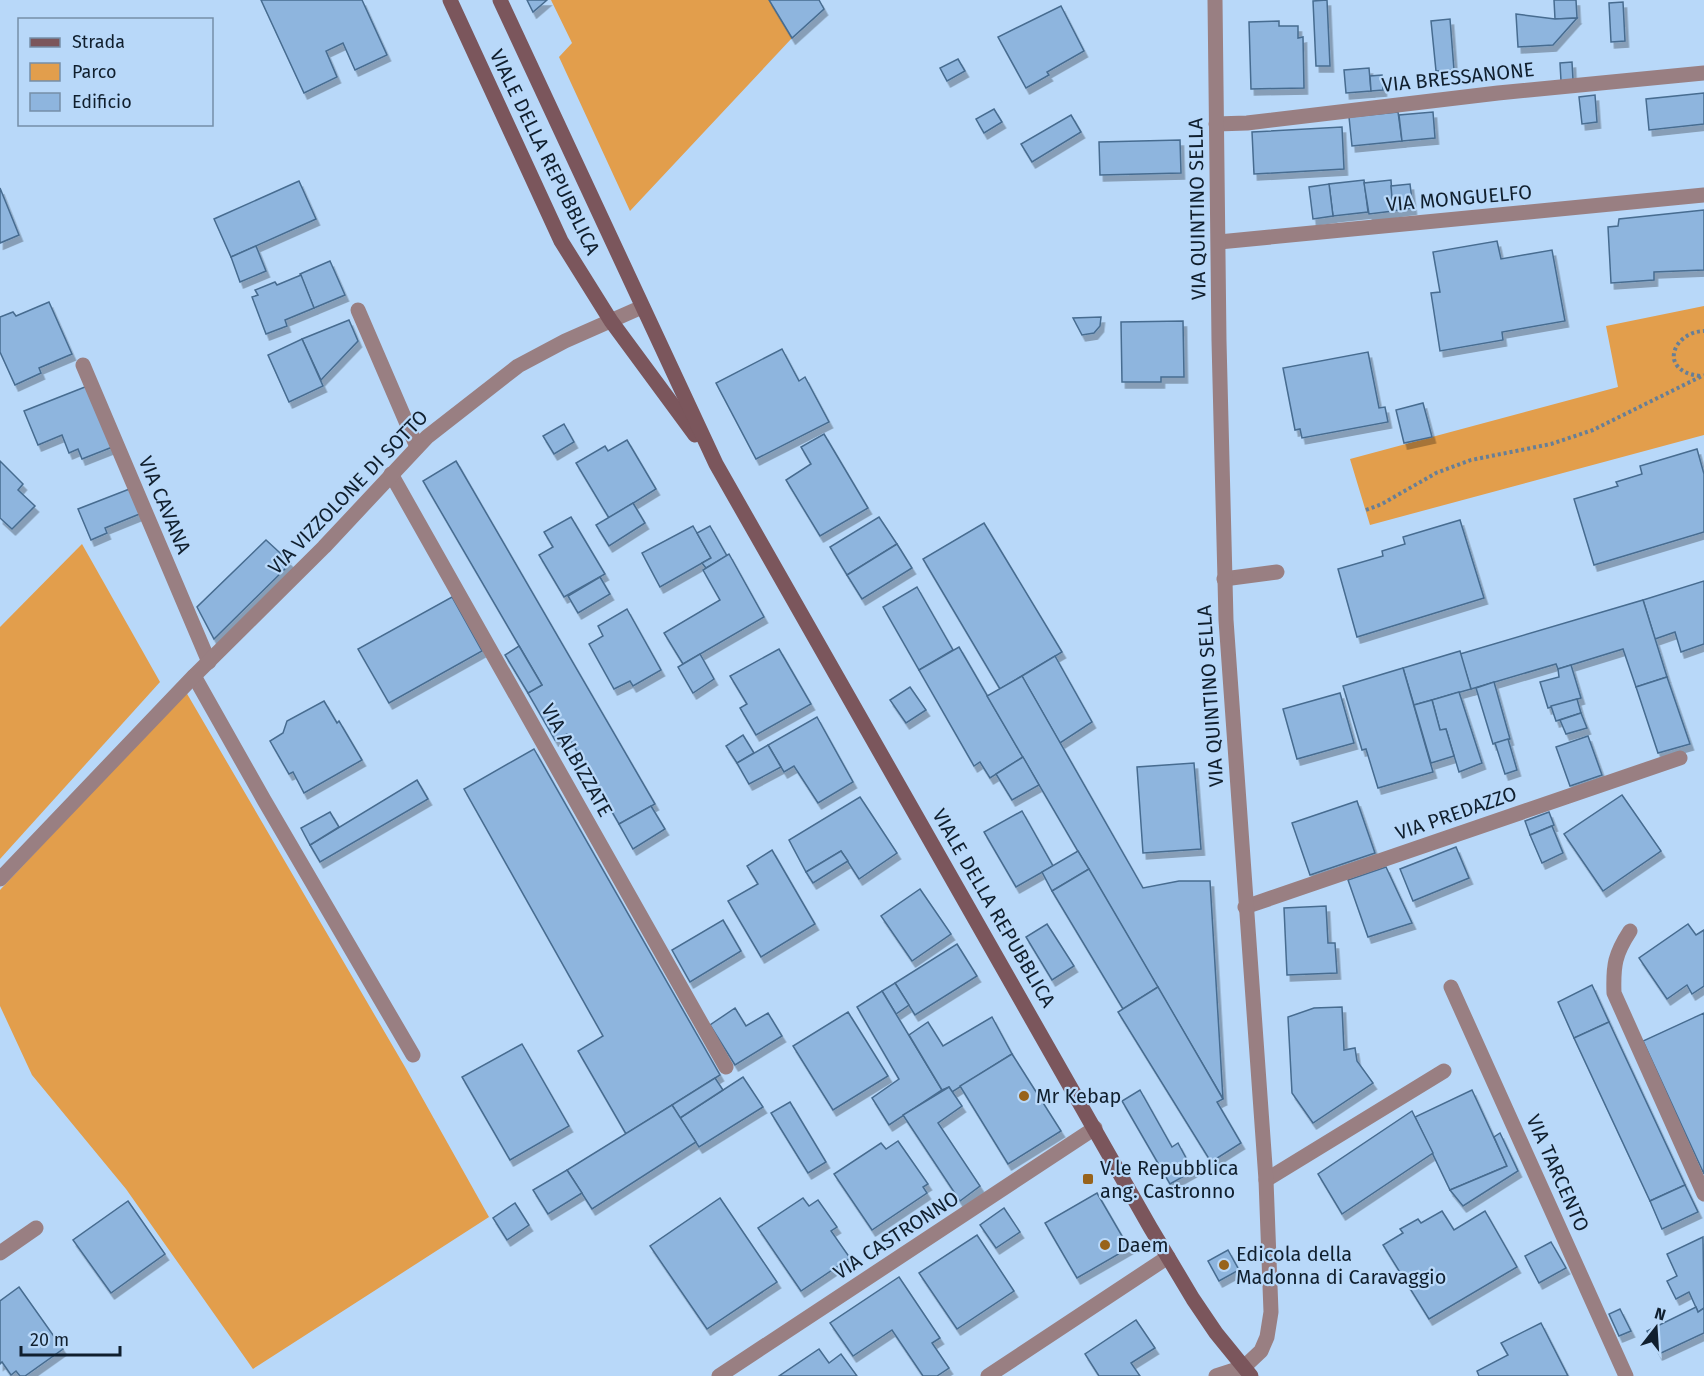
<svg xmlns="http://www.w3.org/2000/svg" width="1704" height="1376" viewBox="0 0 1704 1376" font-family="'Fira Sans',sans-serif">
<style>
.green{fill:#e29e4c}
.building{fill:#8eb5de;stroke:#476c90;stroke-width:1.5;filter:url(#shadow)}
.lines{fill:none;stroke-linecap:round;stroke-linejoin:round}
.path{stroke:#677f97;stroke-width:4;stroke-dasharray:3 3;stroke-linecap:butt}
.lane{stroke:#997f82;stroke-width:15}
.street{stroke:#997f82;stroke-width:15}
.secondary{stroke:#7b565c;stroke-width:15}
.poi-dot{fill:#98631b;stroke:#b8d8f9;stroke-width:2}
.labels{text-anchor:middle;stroke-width:4.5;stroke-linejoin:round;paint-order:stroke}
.street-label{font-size:20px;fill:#101f2e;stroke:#b8d8f9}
.poi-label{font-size:20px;fill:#101f2e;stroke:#b8d8f9;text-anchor:start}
</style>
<defs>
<filter id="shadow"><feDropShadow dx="3.5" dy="6" stdDeviation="0" flood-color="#0004"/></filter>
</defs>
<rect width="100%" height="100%" fill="#b8d8f9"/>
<g class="green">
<polygon points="551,0 769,0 792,38 630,211 559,57 572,43"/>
<polygon points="1704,306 1704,435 1370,525 1350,459 1618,387 1606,326"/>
<polygon points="82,544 160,682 0,859 0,627"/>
<polygon points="186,692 405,1067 489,1217 253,1369 126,1189 32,1075 0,1006 0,890"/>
</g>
<g class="building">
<polygon points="261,0 362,0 387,55 355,70 343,43 326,51 337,77 304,93"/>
<polygon points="527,0 547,0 533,12"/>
<polygon points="769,0 819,0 824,9 792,38"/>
<polygon points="1327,0 1330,66 1316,66 1313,1"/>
<polygon points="1554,0 1576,0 1577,18 1555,19"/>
<polygon points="1623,2 1625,41 1611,42 1609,3"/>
<polygon points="1061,6 1084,51 1047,72 1049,75 1026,88 998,37"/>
<polygon points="1516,14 1555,19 1577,18 1553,45 1518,47"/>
<polygon points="1450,19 1454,70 1436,71 1431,21"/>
<polygon points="1279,21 1279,26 1298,26 1298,38 1303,37 1304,88 1251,89 1249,22"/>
<polygon points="958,59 965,71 947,81 940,68"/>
<polygon points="1572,62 1573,80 1561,81 1560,63"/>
<polygon points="1369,68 1371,91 1346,93 1344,70"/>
<polygon points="1382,75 1383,90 1371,91 1370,76"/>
<polygon points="1704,93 1704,124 1649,130 1646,99"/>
<polygon points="1595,95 1597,122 1582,124 1579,97"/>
<polygon points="994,109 1002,122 984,133 976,119"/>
<polygon points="1398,112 1402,141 1352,146 1349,117"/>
<polygon points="1433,112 1435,138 1402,141 1399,115"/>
<polygon points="1071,115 1081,132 1032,162 1021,144"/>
<polygon points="1342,127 1344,169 1254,174 1252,132"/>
<polygon points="1180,140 1181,173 1100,175 1099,142"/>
<polygon points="1364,180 1368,212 1333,216 1329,184"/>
<polygon points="1391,180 1393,211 1369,214 1364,183"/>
<polygon points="299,181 316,219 231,257 214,219"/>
<polygon points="1329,184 1333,216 1313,219 1309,187"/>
<polygon points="1410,184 1413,208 1393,211 1391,186"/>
<polygon points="0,188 19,235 0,243"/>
<polygon points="1704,210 1704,270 1654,272 1654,280 1611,283 1608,227 1618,226 1619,219"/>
<polygon points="1497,241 1501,259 1552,250 1565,321 1502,332 1503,340 1440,351 1431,293 1440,292 1433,252"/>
<polygon points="256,246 266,271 240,282 231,257"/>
<polygon points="330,261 345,295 314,308 300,274"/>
<polygon points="301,275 314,308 285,320 287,326 266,334 252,297 258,295 255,290 275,282 277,285"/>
<polygon points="49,302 72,354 39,368 41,373 15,385 0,352 0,317 13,312 16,316"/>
<polygon points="1101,317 1100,326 1094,333 1082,335 1073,318"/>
<polygon points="349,320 358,341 321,380 302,339"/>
<polygon points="1183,321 1184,377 1161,377 1161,382 1122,382 1121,322"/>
<polygon points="302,339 323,386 289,402 268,355"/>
<polygon points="782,349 799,381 805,377 829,422 756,459 716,383"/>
<polygon points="1368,352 1379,408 1385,407 1388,422 1302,438 1300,429 1295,430 1283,368"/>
<polygon points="90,385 115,446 82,459 78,449 69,453 62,435 38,445 24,411"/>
<polygon points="1423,403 1432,437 1404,443 1396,410"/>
<polygon points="564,424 574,442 554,454 543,436"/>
<polygon points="824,434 868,508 820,536 786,480 811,464 801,447"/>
<polygon points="627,440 656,489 609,518 576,463 605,446 608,451"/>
<polygon points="1697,449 1704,474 1704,532 1594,565 1574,499 1618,486 1616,482 1642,474 1640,466"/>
<polygon points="0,461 23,484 18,490 35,506 12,529 0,518"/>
<polygon points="456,461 655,804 619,824 567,734 555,740 528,693 542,685 423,481"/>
<polygon points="132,488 142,513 105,528 107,533 91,540 78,509"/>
<polygon points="633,503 645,523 609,546 596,525"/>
<polygon points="571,517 605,574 564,597 539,555 553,547 544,532"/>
<polygon points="879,517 897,544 847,575 830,547"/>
<polygon points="1460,520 1484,598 1357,637 1338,569 1383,556 1382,551 1405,544 1403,537"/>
<polygon points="984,523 1062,652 1000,689 923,559"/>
<polygon points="693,526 711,558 660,587 642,553"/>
<polygon points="710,526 727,556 706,568 702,563 711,558 697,533"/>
<polygon points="266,540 291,563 214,639 197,607"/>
<polygon points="897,544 912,568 862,599 847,575"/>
<polygon points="729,554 764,617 683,664 664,633 720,600 703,570"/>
<polygon points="600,577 610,594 578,613 568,596"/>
<polygon points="1704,581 1704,644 1681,652 1675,632 1655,639 1643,600"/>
<polygon points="917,587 953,650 919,670 883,607"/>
<polygon points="452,597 482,651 389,703 358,649"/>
<polygon points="1643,600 1667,677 1636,687 1623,649 1558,669 1556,664 1471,689 1460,654"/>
<polygon points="627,609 661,670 633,686 630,681 614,689 589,644 603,636 598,626"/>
<polygon points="519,646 542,685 528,693 505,655"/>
<polygon points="959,647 1023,757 990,778 980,762 974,766 919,670"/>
<polygon points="779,649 811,704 756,735 740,708 747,704 730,676"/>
<polygon points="1460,651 1471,689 1414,705 1403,668"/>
<polygon points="700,654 714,679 693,693 678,667"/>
<polygon points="1055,656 1092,722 1060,743 1022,676"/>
<polygon points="1571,665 1581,698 1548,708 1540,682 1559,677 1558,669"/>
<polygon points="1403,668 1433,772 1378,788 1366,749 1362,750 1343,686"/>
<polygon points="1022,676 1143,888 1179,881 1210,881 1223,1099 987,696"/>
<polygon points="1667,677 1690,744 1658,753 1636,687"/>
<polygon points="1494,682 1510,739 1493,744 1476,688"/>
<polygon points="910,687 926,710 906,723 890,700"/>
<polygon points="1459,692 1482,763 1459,772 1446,729 1440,730 1432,700"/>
<polygon points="1340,693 1354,743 1297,759 1283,709"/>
<polygon points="1577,699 1581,713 1556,721 1551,706"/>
<polygon points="1432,700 1440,730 1446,729 1454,756 1431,763 1414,705"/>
<polygon points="324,701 337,723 339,721 362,760 304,793 293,772 289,774 270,741 283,733 287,721"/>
<polygon points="1581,713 1587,728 1566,734 1560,720"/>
<polygon points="817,717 853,782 818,803 794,766 784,772 768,745"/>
<polygon points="743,735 754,753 737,763 726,746"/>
<polygon points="1588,736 1602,775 1570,786 1556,747"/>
<polygon points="1508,739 1517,770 1505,774 1495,743"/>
<polygon points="768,745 781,767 749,784 737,763"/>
<polygon points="534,749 720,1075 626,1134 578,1051 603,1036 464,789"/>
<polygon points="1023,757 1039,785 1012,800 996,774"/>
<polygon points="1194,763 1201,849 1143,853 1137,767"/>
<polygon points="417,780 428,799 320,862 310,845"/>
<polygon points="1622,795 1661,851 1603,891 1564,834"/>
<polygon points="860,797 897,853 859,879 841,851 806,872 789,840"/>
<polygon points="1357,801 1375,853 1310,875 1292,823"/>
<polygon points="651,806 665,829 633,849 619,824"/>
<polygon points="1022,811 1053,866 1016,887 984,832"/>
<polygon points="330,812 339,827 310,845 301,828"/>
<polygon points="1549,812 1554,825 1530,835 1525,821"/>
<polygon points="1552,826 1563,853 1542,863 1530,835"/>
<polygon points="1456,847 1469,878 1413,901 1400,869"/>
<polygon points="772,850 815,924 761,957 728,901 758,884 747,866"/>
<polygon points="841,851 848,861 813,883 806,872"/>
<polygon points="1078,851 1089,869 1052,891 1042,872"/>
<polygon points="1386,867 1412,923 1368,937 1348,880"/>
<polygon points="1089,869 1158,987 1123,1009 1052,891"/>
<polygon points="920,889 951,934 912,961 881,916"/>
<polygon points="1326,906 1328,943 1335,943 1337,973 1287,975 1284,908"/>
<polygon points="723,920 741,951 690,982 672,950"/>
<polygon points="1047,924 1074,966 1052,980 1026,937"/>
<polygon points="1688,924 1696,935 1704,930 1704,986 1692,994 1687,985 1667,999 1639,958"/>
<polygon points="957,944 977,976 915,1015 895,983"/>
<polygon points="895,983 909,1005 896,1014 882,991"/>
<polygon points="1592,985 1609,1022 1574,1038 1558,1002"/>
<polygon points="1158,987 1223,1099 1217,1102 1241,1143 1211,1162 1118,1012"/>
<polygon points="882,991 942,1090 889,1125 872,1098 899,1079 857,1007"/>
<polygon points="1342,1007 1344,1050 1355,1048 1357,1061 1373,1083 1313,1123 1292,1093 1288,1017 1314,1008"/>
<polygon points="735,1008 746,1026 768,1013 782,1036 735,1065 710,1025"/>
<polygon points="848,1012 888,1076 833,1110 793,1046"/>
<polygon points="1704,1013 1704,1174 1643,1041"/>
<polygon points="992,1017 1012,1054 952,1092 949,1087 942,1090 909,1035 928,1022 943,1046"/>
<polygon points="1609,1022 1685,1185 1650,1201 1574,1038"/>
<polygon points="522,1044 569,1126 510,1160 462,1077"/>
<polygon points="1012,1054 1061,1131 1008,1164 960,1086"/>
<polygon points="743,1077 763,1107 699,1147 680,1118"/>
<polygon points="715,1078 723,1090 680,1118 672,1105"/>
<polygon points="949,1087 962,1106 938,1123 980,1186 960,1201 903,1115"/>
<polygon points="1140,1090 1172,1147 1178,1143 1193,1171 1170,1184 1122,1101"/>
<polygon points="1472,1090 1507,1166 1450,1190 1415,1117"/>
<polygon points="790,1102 826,1162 808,1173 771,1113"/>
<polygon points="672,1105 696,1142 592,1209 567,1170"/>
<polygon points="1412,1111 1433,1153 1342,1214 1318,1174"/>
<polygon points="1500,1133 1518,1171 1463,1206 1450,1190 1507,1166 1494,1137"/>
<polygon points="898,1141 928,1184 923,1187 927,1193 872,1230 834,1174 881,1143 886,1149"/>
<polygon points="567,1170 582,1193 548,1214 533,1190"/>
<polygon points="1685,1185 1698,1212 1662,1229 1650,1201"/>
<polygon points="1097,1193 1129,1248 1077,1278 1045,1223"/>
<polygon points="720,1198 777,1282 707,1329 650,1246"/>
<polygon points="803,1198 809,1206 818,1200 837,1227 831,1231 850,1258 801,1291 758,1228"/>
<polygon points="128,1201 165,1254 111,1293 73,1240"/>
<polygon points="515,1203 529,1225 507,1240 493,1218"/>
<polygon points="1004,1208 1020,1232 996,1248 980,1225"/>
<polygon points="1442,1211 1454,1230 1485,1211 1517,1267 1429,1319 1383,1245 1403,1233 1400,1229 1418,1219 1421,1223"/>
<polygon points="977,1235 1014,1291 957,1329 919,1273"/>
<polygon points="1703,1237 1704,1308 1698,1312 1689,1292 1676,1299 1667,1281 1677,1276 1667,1254"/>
<polygon points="1551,1242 1566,1268 1539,1283 1525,1256"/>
<polygon points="1228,1250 1239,1270 1219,1281 1208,1261"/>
<polygon points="899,1277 940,1338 932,1343 949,1368 937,1376 923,1376 892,1330 853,1356 830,1323"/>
<polygon points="19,1287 63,1349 25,1376 20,1376 16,1371 11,1375 2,1362 0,1364 0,1301"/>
<polygon points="1696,1307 1698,1312 1704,1308 1704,1333 1659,1354 1647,1331"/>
<polygon points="1620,1309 1631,1331 1619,1336 1609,1314"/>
<polygon points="1136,1320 1155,1348 1131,1363 1140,1376 1099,1376 1085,1354"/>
<polygon points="1541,1323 1568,1376 1479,1376 1477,1371 1508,1355 1501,1343"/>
<polygon points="819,1349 829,1363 841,1354 857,1376 779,1376"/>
</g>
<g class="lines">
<g class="path">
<path d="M1700,376C1657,371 1673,332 1704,331"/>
<polyline points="1366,510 1382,504 1436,473 1471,460 1551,444 1593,430 1704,375"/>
</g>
<g class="lane">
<polyline points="1216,124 1247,123 1498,93 1704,73"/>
<polyline points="1219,242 1704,195"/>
<polyline points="358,310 417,447"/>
<polyline points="83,365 209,662"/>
<polyline points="391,474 726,1067"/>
<polyline points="1224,579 1277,572"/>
<polyline points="194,676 264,800 413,1055"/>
<polyline points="1245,907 1680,758"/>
<path d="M1630,931C1615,954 1613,965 1614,993L1704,1194"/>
<polyline points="1451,987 1626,1376"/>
<polyline points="1266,1180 1444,1071"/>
<polyline points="1216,1376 1244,1367"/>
</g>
<g class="street">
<polyline points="1215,0 1219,341 1226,620 1266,1180 1271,1312 1267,1337 1261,1351 1244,1367"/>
<polyline points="0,879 194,676 324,547 427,437 518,366 565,341 642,307"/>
<polyline points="0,1253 36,1228"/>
<polyline points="719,1376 1095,1128"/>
<polyline points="988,1376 1168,1257"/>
</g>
<g class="secondary">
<polyline points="450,0 561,241 611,321 695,435"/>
<polyline points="500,0 716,464 1150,1227 1193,1299 1216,1333 1251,1376"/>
</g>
</g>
<g class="poi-dot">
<circle cx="1024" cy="1096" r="6"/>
<rect x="1082" y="1173" width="12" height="12" rx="3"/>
<circle cx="1105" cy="1245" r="6"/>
<circle cx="1224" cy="1265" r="6"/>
</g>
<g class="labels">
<g class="street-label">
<text transform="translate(1458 77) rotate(-6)" y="7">VIA BRESSANONE</text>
<text transform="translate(545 152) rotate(64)" y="7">VIALE DELLA REPUBBLICA</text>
<text transform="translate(1459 198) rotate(-5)" y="7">VIA MONGUELFO</text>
<text transform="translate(1197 209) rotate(-91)" y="7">VIA QUINTINO SELLA</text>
<text transform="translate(348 492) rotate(-46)" y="7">VIA VIZZOLONE DI SOTTO</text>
<text transform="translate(165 505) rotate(67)" y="7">VIA CAVANA</text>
<text transform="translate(1210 696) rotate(-94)" y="7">VIA QUINTINO SELLA</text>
<text transform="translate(577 760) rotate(61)" y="7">VIA ALBIZZATE</text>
<text transform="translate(1456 813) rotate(-19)" y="7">VIA PREDAZZO</text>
<text transform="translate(994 908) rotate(60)" y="7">VIALE DELLA REPUBBLICA</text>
<text transform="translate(1558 1173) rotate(66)" y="7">VIA TARCENTO</text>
<text transform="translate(896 1235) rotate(-33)" y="7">VIA CASTRONNO</text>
</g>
<g class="poi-label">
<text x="1036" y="1103">Mr Kebap</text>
<text x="1100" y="1175">V.le Repubblica<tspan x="1100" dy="23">ang. Castronno</tspan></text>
<text x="1117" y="1252">Daem</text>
<text x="1236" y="1261">Edicola della<tspan x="1236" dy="23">Madonna di Caravaggio</tspan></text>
</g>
</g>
<rect x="18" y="18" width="195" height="108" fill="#b8d8f9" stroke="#758ea8" stroke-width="1.5"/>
<rect x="30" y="38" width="30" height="9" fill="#7b565c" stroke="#758ea8" stroke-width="1.5"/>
<text x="72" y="48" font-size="18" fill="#101f2e">Strada</text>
<rect x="30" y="63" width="30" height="18" fill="#e29e4c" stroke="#758ea8" stroke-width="1.5"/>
<text x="72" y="78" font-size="18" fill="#101f2e">Parco</text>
<rect x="30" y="93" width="30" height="18" fill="#8eb5de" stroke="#758ea8" stroke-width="1.5"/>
<text x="72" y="108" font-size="18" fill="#101f2e">Edificio</text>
<g transform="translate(1656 1328) rotate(17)" stroke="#b8d8f9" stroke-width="4.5" paint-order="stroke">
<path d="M0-4.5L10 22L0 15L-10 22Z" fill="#101f2e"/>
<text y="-9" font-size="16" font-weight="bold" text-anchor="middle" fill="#101f2e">N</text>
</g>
<path d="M21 1346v9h99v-9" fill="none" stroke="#101f2e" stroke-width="3"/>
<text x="30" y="1346" font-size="18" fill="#101f2e" stroke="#b8d8f9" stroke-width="4.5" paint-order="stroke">20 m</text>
</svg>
